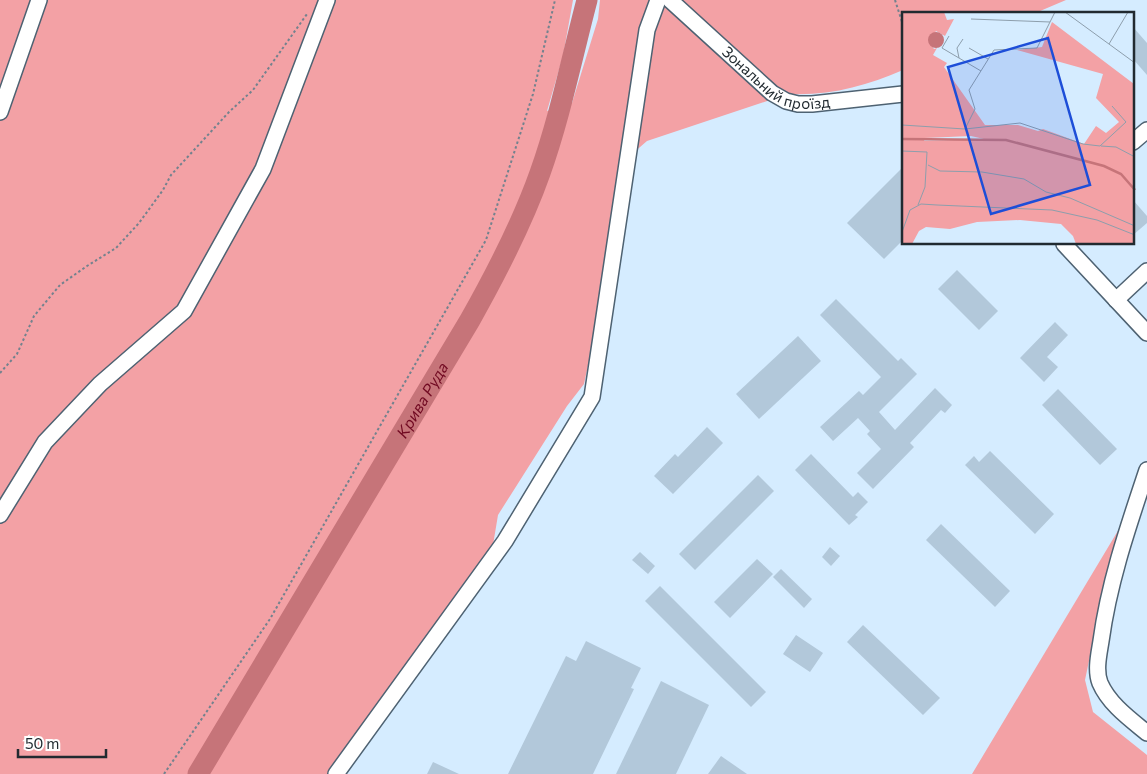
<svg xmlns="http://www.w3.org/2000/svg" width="1147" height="774" viewBox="0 0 1147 774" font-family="Commissioner,sans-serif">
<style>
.green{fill:#f3a1a5}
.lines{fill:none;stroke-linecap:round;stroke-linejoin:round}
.river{stroke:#c67479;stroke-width:21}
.building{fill:#b2c8da}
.minor-casing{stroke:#4e6272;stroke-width:18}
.path{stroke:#73828e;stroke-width:2;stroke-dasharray:2.5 2.5;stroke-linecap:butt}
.minor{stroke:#fff;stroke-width:15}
.labels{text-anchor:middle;stroke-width:4;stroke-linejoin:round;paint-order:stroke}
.street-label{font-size:15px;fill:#212a30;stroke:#fff}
.water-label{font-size:16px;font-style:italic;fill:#710a22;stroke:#fff}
.inset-river{fill:none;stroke:#c67479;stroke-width:2.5}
.inset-road{fill:none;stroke:#8d9eac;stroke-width:1}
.view{fill:#1d4ed8;fill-opacity:0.15;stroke:#1d4ed8;stroke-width:2.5}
.inset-edge{fill:none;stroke:#212a30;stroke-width:2.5}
</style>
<rect width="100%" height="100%" fill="#d5ecff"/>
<g class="green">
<path d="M0,0H573L563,56L547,111L572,103L598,19L600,0H1066L1033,14H903V70C866,86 830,96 788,94L647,141L625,160L608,272L584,384L567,406L498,515L493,545L505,554L339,774H0Z"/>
<polygon points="1122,524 1101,603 1085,680 1093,712 1147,755 1147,774 972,774"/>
</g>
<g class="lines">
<path class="river" id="s1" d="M198,774L470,320C497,272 522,224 540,173C560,117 572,57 587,0"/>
</g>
<g class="building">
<polygon points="1133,27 1147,43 1147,75 1133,59"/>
<polygon points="903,167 903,240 884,259 847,223"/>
<polygon points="1133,200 1147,216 1147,223 1133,235"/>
<polygon points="957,270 998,311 979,330 938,289"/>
<polygon points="836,299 898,361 901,358 917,374 879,412 895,430 935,388 952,405 945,413 941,410 910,443 914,447 873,489 857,473 881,449 867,434 870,431 858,418 833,441 820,427 859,391 863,395 881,377 820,315"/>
<polygon points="1055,322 1068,335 1047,357 1058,367 1044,382 1020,358"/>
<polygon points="798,336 821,361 759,419 736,394"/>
<polygon points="1058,389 1117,449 1100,465 1042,405"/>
<polygon points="707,427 723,443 673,494 654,476 675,454 678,457"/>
<polygon points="990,451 1054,514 1035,534 965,465 974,456 979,462"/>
<polygon points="811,454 853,497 858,492 868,502 855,515 858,517 849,525 795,470"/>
<polygon points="758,475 774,491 695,570 679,554"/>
<polygon points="941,524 1010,591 995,607 926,540"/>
<polygon points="830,547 840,556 831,566 822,557"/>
<polygon points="640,552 655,566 648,574 632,560"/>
<polygon points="757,559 773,574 730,618 714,602"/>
<polygon points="781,569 812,599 804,608 773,577"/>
<polygon points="660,586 766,692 751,707 645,601"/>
<polygon points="863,625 940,698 923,715 847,642"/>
<polygon points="796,635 823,653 810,672 783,654"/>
<polygon points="586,641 641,668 631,688 634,689 593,774 508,774 566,656 576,661"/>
<polygon points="661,681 709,705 676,774 616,774"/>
<polygon points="721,756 747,774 708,774"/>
<polygon points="433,762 459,774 427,774"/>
</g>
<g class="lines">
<g class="minor-casing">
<g id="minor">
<path id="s2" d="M670,0L772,93L786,101L798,104H812L903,94"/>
<polyline points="0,112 39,0"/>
<polyline points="1133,142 1147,130"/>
<polyline points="1064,244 1147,333"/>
<polyline points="1116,300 1147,271"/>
<path d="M1147,470C1128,527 1109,582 1101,641C1099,654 1095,670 1100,683C1109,704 1130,719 1147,733"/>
<polyline points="0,515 45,442 100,384 184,311 263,169 327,0"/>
<polyline points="336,774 505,541 592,397 647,30 658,0"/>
</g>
</g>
<g class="path">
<polyline points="895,0 903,25"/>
<polyline points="0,373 17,354 34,316 60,285 87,266 116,248 139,223 163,190 171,175 229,112 253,90 307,14"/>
<polyline points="164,774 270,619 486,240 533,94 555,0"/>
</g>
<use href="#minor" class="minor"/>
</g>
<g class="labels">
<g class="street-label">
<text dy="5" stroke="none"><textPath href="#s2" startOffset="136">Зональний проїзд</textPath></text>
</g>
<g class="water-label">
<text dy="6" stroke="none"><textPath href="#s1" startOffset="436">Крива Руда</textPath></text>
</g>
</g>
<g transform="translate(902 12)">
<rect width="232" height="232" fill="#d5ecff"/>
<path d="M0,0H42L45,8L52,7L43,24L34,19L27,30L32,37L35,36L31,43L45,51L42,55L83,113H116L136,119L141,117L182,132L194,114L204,121L217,110L194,86L201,62L115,38L140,35L150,10L232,72V232H174L171,224L159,212L118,208L75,210L48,217L24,215L17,219L10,232H0ZM69,124L82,127L22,129L23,126Z" fill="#f3a1a5" fill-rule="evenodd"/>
<path d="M26 28a8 8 0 1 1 16 0a8 8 0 1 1-16 0Z" fill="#c67479"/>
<path class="inset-river" d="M0,127L104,128L202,154L219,162L233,178"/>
<path class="inset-road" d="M163,0L233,51M69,7L148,10M47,24L40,36L79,59M207,32L226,0M67,36L86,47M57,46L55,36L61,27M0,113L63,117L73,97L67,78L92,38L135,36L153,0M63,117L118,111L181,132L198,134L224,110L210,94M199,134L214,135L233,145M0,139L25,140L23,175L16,193M26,153L38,159L80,160L122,167L144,180L168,186L233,214M0,220L8,198L19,192L35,193L150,198L195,208L233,223"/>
<path class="view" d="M146,26L188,173L89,202L46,55Z"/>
<rect width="232" height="232" class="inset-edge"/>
</g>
<path d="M18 749v8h88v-8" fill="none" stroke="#212a30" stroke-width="2.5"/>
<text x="25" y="749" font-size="15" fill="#212a30" stroke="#ffffff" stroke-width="4" paint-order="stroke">50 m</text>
</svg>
